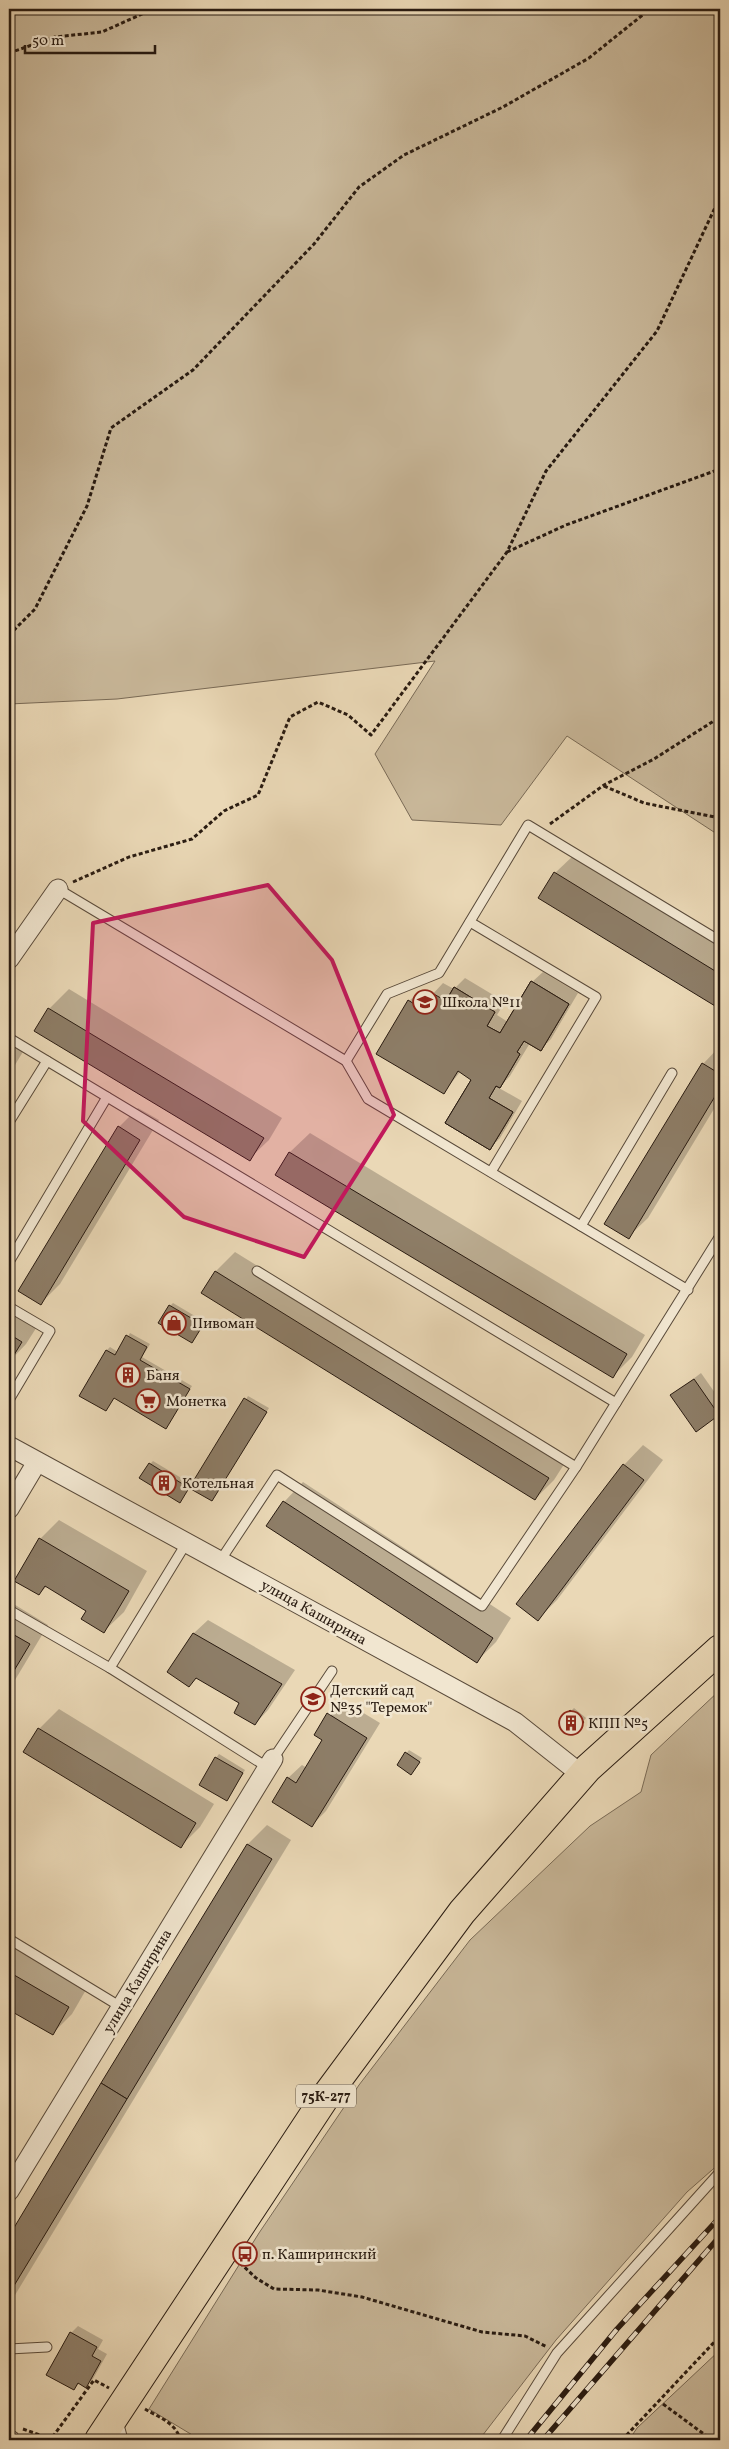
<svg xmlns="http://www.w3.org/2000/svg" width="729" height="2449" viewBox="0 0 729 2449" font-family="Vollkorn,serif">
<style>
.green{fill:#c9b89a;stroke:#796a56}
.shadow{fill:#0003}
.building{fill:#8d7d67;stroke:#291b11}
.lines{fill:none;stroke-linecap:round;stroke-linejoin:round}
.service-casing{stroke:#594a3a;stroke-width:11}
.minor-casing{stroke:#594a3a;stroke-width:21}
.primary-casing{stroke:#291b11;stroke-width:30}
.path{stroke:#291b11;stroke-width:3;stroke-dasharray:4 2.5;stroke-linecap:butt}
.service{stroke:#f1e6d0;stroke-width:9}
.minor{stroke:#f1e6d0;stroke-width:19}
.primary{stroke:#ead8b6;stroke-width:28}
.rail-casing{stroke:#291b11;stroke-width:5.5}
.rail{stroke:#f1e6d0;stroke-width:4;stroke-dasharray:11;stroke-linecap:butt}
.marked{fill:#c2185b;fill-opacity:0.2;stroke:#c2185b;stroke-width:4;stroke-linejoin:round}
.labels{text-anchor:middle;stroke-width:5;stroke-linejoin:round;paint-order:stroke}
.shield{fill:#f1e6d0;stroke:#65584a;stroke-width:1}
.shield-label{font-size:14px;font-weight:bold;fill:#291b11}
.poi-label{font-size:15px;fill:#291b11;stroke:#f1e6d0;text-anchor:start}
.street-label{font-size:15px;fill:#291b11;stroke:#f1e6d0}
</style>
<rect width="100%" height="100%" fill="#ead8b6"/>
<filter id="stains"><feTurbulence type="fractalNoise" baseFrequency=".004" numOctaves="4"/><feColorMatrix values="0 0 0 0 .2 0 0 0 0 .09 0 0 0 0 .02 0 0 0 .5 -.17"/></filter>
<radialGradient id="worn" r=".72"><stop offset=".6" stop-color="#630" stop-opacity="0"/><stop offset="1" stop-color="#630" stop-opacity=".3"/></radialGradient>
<g class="green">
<polygon points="9,9 720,9 720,836 567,736 501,825 412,820 375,754 435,661 117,699 9,704"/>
<polygon points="720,1690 720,2163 687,2192 556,2340 479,2440 193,2440 194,2436 149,2409 259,2233 359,2085 470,1940 590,1826 641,1792 651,1755"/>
<polygon points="720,2350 720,2440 629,2440 637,2428"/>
</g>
<g class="shadow">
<polygon points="575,854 720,943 720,1007 540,897 555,873"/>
<polygon points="543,972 578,993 551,1039 541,1049 530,1043 510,1076 499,1088 522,1101 500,1138 490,1148 473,1079 460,1072 444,1092 409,1001 420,991 430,997 443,983 454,989 465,978 505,1002 497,1015 508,1022 532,982"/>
<polygon points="69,989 282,1118 269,1140 249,1159 49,1009"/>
<polygon points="9,1034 27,1045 9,1075"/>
<polygon points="720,1046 720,1099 648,1218 628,1237 606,1223 703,1064"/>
<polygon points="138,1108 159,1120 60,1284 40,1304 119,1127"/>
<polygon points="310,1133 645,1335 632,1357 612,1377 277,1175 290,1152"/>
<polygon points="235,1252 568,1458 554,1480 535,1499 203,1293 216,1271"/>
<polygon points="9,1303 40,1322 26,1344 9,1362"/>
<polygon points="173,1303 205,1322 192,1342 170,1306"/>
<polygon points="130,1333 150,1344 142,1357 192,1386 166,1427 115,1397 106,1410 81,1395 107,1350 110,1347 118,1352"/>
<polygon points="701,1373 720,1400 718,1414 672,1395"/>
<polygon points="248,1396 269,1408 214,1496 190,1487 180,1501 150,1464 153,1461 193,1485"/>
<polygon points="643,1445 663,1460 557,1600 538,1619 624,1465"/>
<polygon points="303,1482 511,1618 496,1642 477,1661 284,1502"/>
<polygon points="59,1520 147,1571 124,1612 104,1631 88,1610 47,1586 39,1594 40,1539"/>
<polygon points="12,1603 48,1625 9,1690 9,1607"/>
<polygon points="208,1620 295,1670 268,1710 255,1724 241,1703 198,1677 189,1685 194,1633"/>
<polygon points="342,1700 380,1723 326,1811 312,1825 288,1778 302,1765 307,1768 324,1740 315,1734 328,1714"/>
<polygon points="574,1708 586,1718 576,1730 571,1711"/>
<polygon points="59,1709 214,1804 200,1827 181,1846 25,1752 39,1729"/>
<polygon points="409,1750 422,1758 414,1770 398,1764"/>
<polygon points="219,1754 245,1770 227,1800 216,1758"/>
<polygon points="267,1825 291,1840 9,2305 9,2238 248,1844"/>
<polygon points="9,1942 87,1988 72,2014 52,2034 9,2008"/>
<polygon points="78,2326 103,2340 98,2349 107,2354 93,2379 86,2386 80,2383 74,2388 71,2333"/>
</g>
<g class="building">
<polygon points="554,872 720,974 720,1009 538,898"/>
<polygon points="531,981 569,1004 541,1051 524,1041 517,1052 520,1054 500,1088 496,1086 489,1098 513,1112 490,1150 445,1123 488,1052 434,1020 454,987 495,1012 487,1026 500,1033"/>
<polygon points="531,981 569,1004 541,1051 524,1041 517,1052 520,1054 500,1088 496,1086 489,1098 513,1112 490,1150 445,1123 471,1080 458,1071 444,1094 376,1054 408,1000 422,1009 432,993 446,1001 454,987 495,1012 487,1026 500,1033"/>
<polygon points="48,1008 264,1138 250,1161 34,1031"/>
<polygon points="702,1063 720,1074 720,1088 629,1239 604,1224"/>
<polygon points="118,1126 140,1140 41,1305 18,1291"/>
<polygon points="289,1152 627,1354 613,1378 275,1175"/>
<polygon points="215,1271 549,1478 535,1500 201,1293"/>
<polygon points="169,1305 203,1325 192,1343 158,1323"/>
<polygon points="9,1334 22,1342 9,1363"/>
<polygon points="126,1335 147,1347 140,1360 190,1389 166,1429 114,1398 106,1411 79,1396 106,1350 115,1355"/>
<polygon points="694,1379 719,1415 696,1432 670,1395"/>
<polygon points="244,1398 267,1412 212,1501 189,1488"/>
<polygon points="149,1463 189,1488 180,1503 139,1478"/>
<polygon points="623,1464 644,1480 538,1621 516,1604"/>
<polygon points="283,1501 493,1638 477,1663 266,1526"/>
<polygon points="39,1538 129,1591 104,1633 81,1619 86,1611 45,1586 39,1595 14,1581"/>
<polygon points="9,1632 30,1644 9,1679"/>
<polygon points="193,1633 282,1684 255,1725 234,1713 239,1703 196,1678 189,1687 167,1672"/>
<polygon points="570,1710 584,1722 573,1735 559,1724"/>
<polygon points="327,1713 367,1738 312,1827 272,1802 287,1777 296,1783 322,1740 314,1735"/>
<polygon points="38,1728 196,1823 181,1848 23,1752"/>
<polygon points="405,1752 420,1762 411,1775 397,1765"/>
<polygon points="215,1757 243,1773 227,1801 199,1785"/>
<polygon points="247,1844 272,1859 127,2099 101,2083"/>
<polygon points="9,1972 69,2007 53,2035 9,2010"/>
<polygon points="101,2083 127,2099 9,2294 9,2236"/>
<polygon points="70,2332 97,2347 92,2356 101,2361 86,2388 78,2383 74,2390 46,2375"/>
</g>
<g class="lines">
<g class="service-casing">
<g id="service">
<polyline points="58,889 346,1061 368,1099 581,1226"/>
<polyline points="470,922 596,997 491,1172"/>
<polyline points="9,1038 616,1403"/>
<polyline points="346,1061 387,994 439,973 528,825 720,941"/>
<polyline points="672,1073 581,1226 688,1290"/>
<polyline points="9,1122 47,1061"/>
<polyline points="9,1262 107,1097"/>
<polyline points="257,1271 576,1467"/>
<polyline points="9,1307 50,1331 9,1400"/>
<polyline points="220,1561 277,1475 482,1606 576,1467 720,1236"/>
<polyline points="9,1610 110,1668 267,1767"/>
<polyline points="110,1668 187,1542"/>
<polyline points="273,1759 332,1671"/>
<polyline points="9,1939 121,2007"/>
<polyline points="9,2349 47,2347"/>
<polyline points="118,2421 123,2440"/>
<polyline points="502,2440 557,2353 720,2172"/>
</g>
</g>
<g class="minor-casing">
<g id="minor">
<polyline points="9,959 58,889"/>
<polyline points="9,1446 515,1722 582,1775"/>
<polyline points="9,1509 37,1462"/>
<polyline points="9,2191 273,1759"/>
<polyline points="9,2440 10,2440"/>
</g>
</g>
<g class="primary-casing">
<polyline id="primary" points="99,2440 328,2093 462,1912 588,1768 720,1649"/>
</g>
<g class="path">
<polyline points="9,53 55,37 102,32 153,9"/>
<polyline points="507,552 566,525 720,469"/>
<polyline points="9,635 35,609 87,506 111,428 193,370 314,244 359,187 404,155 503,107 589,58 650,9"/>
<polyline points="604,786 644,803 720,818"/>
<polyline points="550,824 604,785 654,759 720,717"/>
<polyline points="73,882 129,857 192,839 224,811 258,795 290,717 318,702 348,715 371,735 507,552 546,471 657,331 720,197"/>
<polyline points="240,2263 256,2278 274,2289 318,2290 362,2297 482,2332 525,2336 547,2347"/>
<polyline points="663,2404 712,2440"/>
<path d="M145,2409C158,2417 177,2423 180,2440"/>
<polyline points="23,2429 51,2439 94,2380 109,2388"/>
<polyline points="622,2440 720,2336"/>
</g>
<use href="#service" class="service"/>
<use href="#minor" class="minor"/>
<use href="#primary" class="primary"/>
<g class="rail-casing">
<g id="rail">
<polyline points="526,2440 617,2329 720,2217"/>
<polyline points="543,2440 720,2236"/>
</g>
</g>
<use href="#rail" class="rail"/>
</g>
<path class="marked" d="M268,885L332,960L394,1115L304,1257L184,1217L83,1121L93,923Z"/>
<defs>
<g id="school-ring" transform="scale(1.25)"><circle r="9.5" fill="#f1e6d0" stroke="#8f2418" stroke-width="1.5"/><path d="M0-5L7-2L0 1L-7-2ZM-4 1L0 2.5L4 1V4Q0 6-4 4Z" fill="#8f2418"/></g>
<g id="shop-ring" transform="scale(1.25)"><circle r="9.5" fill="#f1e6d0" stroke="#8f2418" stroke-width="1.5"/><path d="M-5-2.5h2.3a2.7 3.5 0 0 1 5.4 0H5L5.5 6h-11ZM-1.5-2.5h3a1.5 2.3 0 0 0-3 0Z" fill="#8f2418"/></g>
<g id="building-ring" transform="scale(1.25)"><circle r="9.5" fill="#f1e6d0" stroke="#8f2418" stroke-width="1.5"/><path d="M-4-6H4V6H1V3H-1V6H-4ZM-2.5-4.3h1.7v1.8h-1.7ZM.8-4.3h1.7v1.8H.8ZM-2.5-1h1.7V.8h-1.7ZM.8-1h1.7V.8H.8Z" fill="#8f2418"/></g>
<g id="supermarket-ring" transform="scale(1.25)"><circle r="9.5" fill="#f1e6d0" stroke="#8f2418" stroke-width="1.5"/><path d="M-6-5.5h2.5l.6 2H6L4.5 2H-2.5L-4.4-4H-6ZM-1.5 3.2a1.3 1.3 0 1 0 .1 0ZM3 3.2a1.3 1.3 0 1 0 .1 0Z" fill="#8f2418"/></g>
<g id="bus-ring" transform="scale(1.25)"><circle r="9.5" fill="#f1e6d0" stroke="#8f2418" stroke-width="1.5"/><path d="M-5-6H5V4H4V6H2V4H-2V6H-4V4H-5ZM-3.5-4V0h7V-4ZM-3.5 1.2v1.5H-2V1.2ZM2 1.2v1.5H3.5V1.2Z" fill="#8f2418"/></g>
</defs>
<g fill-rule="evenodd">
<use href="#school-ring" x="425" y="1002"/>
<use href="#shop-ring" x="174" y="1323"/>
<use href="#building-ring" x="128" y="1375"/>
<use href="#supermarket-ring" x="148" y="1401"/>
<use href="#building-ring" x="164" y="1483"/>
<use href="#school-ring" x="313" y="1699"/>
<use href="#building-ring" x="571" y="1723"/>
<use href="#bus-ring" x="245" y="2254"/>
</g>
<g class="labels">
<rect class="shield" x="296" y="2084.5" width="60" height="23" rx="4"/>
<g class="shield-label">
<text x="326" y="2101">75К-277</text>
</g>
<g class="poi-label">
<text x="442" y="1007">Школа №11</text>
<text x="192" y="1328">Пивоман</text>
<text x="146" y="1380">Баня</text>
<text x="166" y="1406">Монетка</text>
<text x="182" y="1488">Котельная</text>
<text x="330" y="1695">Детский сад<tspan x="330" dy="17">№35 "Теремок"</tspan></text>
<text x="588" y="1728">КПП №5</text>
<text x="262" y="2259">п. Каширинский</text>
</g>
<g class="street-label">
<text transform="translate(314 1612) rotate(29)" y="5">улица Каширина</text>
<text transform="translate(137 1981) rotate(-59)" y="5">улица Каширина</text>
</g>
</g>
<rect width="729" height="2449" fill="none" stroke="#ead8b6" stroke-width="30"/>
<rect x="10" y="10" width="709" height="2429" fill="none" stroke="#291b11" stroke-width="2.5"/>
<rect x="15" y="15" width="699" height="2419" fill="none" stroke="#291b11"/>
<path d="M25 45v8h130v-8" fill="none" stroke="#291b11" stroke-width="2.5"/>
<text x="32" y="45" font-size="15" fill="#291b11" stroke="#f1e6d0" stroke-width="4" paint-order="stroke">50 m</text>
<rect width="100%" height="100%" filter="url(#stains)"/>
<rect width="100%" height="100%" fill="url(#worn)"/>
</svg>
